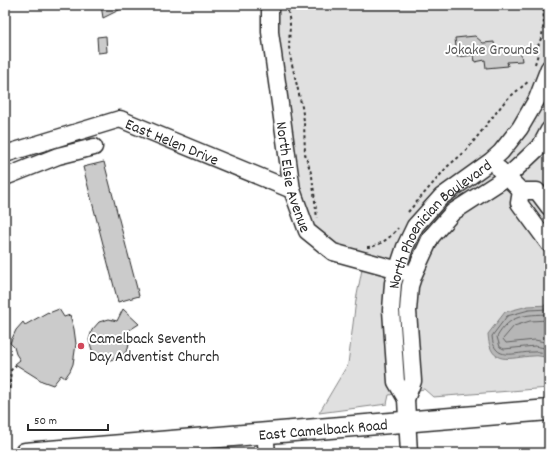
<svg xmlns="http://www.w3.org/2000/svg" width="554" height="458" viewBox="0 0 554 458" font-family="Dekko,sans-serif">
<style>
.green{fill:#e0e0e0;stroke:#868686}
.water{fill:#b6b6b6;stroke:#7e7e7e}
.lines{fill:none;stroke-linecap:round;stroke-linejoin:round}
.shore{stroke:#636363;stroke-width:1}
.building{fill:#cbcbcb;stroke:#2b2b2b}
.minor-casing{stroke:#2b2b2b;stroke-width:19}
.major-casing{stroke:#2b2b2b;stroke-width:23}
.path{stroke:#2b2b2b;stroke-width:2;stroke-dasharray:3 3;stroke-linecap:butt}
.minor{stroke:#fff;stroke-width:16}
.major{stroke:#fff;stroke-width:20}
.poi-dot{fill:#d1495b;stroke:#fff;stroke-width:1.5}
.labels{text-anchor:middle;stroke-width:4;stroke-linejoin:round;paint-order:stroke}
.park-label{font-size:16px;fill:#585858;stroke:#fff}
.street-label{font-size:16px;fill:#2b2b2b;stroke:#fff}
.poi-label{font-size:16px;fill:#2b2b2b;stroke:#fff;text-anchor:start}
</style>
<rect width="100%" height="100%" fill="#fff"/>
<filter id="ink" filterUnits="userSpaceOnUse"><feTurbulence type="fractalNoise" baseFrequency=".025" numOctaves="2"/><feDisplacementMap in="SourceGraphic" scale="8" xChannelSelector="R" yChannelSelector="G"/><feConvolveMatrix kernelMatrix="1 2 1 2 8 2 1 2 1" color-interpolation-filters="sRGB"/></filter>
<g filter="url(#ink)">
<polygon class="green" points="276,5 549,5 549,388 433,397 424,389 389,395 387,404 319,413 348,364 356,300 365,254 335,245 317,232 309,220 298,187 276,44"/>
<path class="water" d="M549,305V358C544,357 538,355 533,356C510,357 490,368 488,334L505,312L528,306Z"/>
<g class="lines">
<g class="shore">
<path d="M549,309L529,310L507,316L492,336C494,363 515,352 533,352C539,351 544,353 549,354"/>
<path d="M549,314C525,315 510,314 497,337L500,347L504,349L535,346L549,349"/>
<polyline points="549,320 530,321 514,326 503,339 506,343 535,340 549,343"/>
</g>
</g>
<g class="building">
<polygon points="101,5 129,5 103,18"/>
<polygon points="106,36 107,52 98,53 97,37"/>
<polygon points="475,36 483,43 494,42 495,50 520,48 522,61 507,62 508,66 486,68 485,60 475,62 474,55 457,57 455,38"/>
<polygon points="104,162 139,296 118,302 83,167"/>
<polygon points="59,309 64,317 70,315 74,329 76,344 73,364 70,371 65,378 61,375 53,385 42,381 15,364 20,360 16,354 14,347 10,343 16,330 23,322 25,325 48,312 49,313"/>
<polygon points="123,309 139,324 128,331 130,339 128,349 121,357 110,360 100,357 92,350 89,340 92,330 99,322 109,319 117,321"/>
</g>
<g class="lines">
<g class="minor-casing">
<g id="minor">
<path id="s1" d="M270,5V32L292,190L307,231L333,252L406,272"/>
<path id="s2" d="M5,154L120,119L292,190"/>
<polyline points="499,169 521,191 537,191 549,207"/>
<polyline points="5,177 58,156 94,147"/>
<polyline points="521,191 519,203 549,244"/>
<path id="s3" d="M406,399L396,382L391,310L393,283L405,247L415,226L441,197L491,161L501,152L520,128L537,99L549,68"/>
<polyline points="265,433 267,453"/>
<polyline points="409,453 406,399 413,381 408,311 410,286 414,274 431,237 453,212 507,177 521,164 541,145 549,130"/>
</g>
</g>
<g class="major-casing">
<g id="major">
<path id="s4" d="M25,453L549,410"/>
</g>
</g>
<g class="path">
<polyline points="287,5 290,24 289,47 291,60 302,107 304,121 305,154 312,176 317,218"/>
<polyline points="535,64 538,54 538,46 542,36 544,21 543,5"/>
<polyline points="408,212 448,166 466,151 506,100 529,81"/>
<path d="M367,247C379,247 391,237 398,228"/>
<polyline points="9,389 11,370 16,365"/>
</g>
<use href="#minor" class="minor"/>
<use href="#major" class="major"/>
</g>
</g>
<circle class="poi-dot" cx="81" cy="346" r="4"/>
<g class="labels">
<g class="park-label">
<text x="492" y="54">Jokake Grounds</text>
</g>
<g class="street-label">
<text dy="6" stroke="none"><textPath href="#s2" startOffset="177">East Helen Drive</textPath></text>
<text dy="6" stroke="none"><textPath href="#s1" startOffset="174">North Elsie Avenue</textPath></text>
<text dy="6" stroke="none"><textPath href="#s3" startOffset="196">North Phoenician Boulevard</textPath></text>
<text dy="6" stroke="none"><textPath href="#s4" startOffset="299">East Camelback Road</textPath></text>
</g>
<g class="poi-label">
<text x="89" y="343">Camelback Seventh<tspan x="89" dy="18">Day Adventist Church</tspan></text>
</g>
</g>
<rect width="554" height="458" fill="none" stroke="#fff" stroke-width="20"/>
<rect x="10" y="10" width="534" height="438" fill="none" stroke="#2b2b2b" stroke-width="1.5" filter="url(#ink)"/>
<path d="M28 424v6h80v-6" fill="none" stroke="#2b2b2b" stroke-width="2"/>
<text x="34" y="424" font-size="12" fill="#2b2b2b" stroke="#ffffff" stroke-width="3" paint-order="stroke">50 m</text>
</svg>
